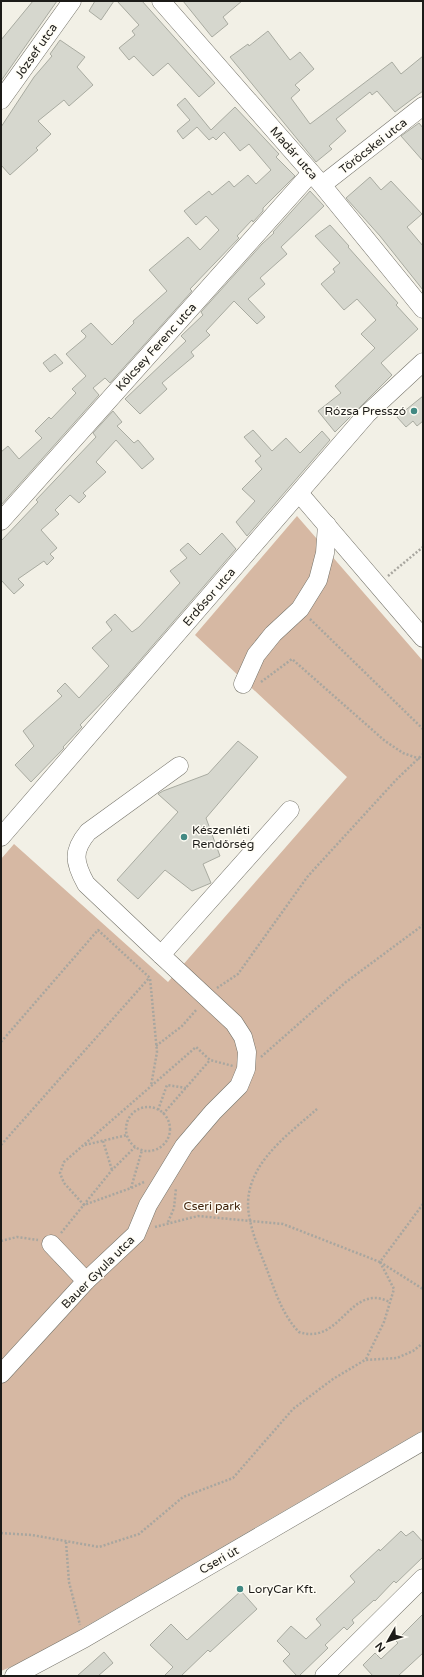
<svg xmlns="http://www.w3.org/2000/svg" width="424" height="1677" viewBox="0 0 424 1677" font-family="'Varela Round',sans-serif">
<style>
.green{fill:#d6b8a3}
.building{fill:#d6d7ce;stroke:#a9aba1}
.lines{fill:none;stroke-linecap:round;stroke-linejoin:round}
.minor-casing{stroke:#76746b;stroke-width:19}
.path{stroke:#a8a69f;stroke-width:2.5;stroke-dasharray:2 2;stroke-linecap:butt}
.minor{stroke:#fff;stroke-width:18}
.poi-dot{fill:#428983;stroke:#fffdf5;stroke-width:1.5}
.labels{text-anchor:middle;stroke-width:3;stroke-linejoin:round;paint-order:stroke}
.street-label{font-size:12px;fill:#1c1b18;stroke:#fffdf5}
.poi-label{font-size:12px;fill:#1c1b18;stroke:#fffdf5;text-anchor:start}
.park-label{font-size:12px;fill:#40230b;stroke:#fffdf5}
</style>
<rect width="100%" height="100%" fill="#f2f0e6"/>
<polygon class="green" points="297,516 423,661 423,1430 30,1659 1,1671 1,859 14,844 168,982 347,777 195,635"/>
<g class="building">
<polygon points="33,1 57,1 1,81 1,40"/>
<polygon points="95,1 114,1 101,20 89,11"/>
<polygon points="117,1 142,1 215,83 199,97 168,63 153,76 134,56 129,60 119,48 135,35 132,31 139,25"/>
<polygon points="183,1 242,1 223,17 228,24 212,37"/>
<polygon points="268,31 290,60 300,52 314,69 295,85 300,90 291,98 310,124 392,62 401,74 423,56 423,91 395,112 377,91 372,95 370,92 336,119 346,131 329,146 332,149 316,162 230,57 248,44 249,46"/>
<polygon points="60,40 85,57 77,67 93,85 69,106 64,100 38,121 51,134 36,148 38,150 10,175 1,165 1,127 34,77 52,56 50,54"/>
<polygon points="185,98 211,130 235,107 279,154 276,157 295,176 263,208 263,211 253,222 252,220 237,236 239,238 190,289 192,291 110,383 105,378 93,388 99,395 1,505 1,452 8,446 19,459 42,438 35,431 49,417 51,419 76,393 72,389 86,376 66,354 85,338 86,336 81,331 91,323 112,345 134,323 133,321 167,291 149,270 188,237 200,250 219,230 206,216 196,225 184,211 209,191 212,195 229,181 234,187 248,175 256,184 271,170 249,144 240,151 224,132 216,140 213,137 209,140 197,127 183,139 177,131 190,120 177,105"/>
<polygon points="419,123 423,128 423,161 401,136"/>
<polygon points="370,177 381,190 391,181 422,214 407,227 423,246 423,290 380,236 346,198"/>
<polygon points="310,191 324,206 281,247 287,254 260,278 265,284 248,299 265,317 257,324 234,301 206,331 210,335 191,352 194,356 162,383 167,389 140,414 125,399 186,341 181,336 203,315 201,312 262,244 274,233 273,232"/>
<polygon points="330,225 349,246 348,247 398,303 396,305 418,329 381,363 392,375 335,432 318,411 341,393 335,386 375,348 361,334 376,320 357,299 344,310 321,284 335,272 333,269 340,263 315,236"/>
<polygon points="55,354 63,363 50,372 43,363"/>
<polygon points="423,396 423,421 417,426 413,421 406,427 397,417"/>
<polygon points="113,411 122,422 117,426 134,443 138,440 154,459 142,469 116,440 96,462 106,472 83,493 86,496 79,503 70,495 55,510 59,514 41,530 57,548 50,554 54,558 47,565 44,561 18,579 24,585 14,594 1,580 1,541 38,502 36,500 96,437 93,433"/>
<polygon points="253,430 272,451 286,438 300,453 322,431 330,440 247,536 236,522 255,501 242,489 262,469 255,461 261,456 244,437"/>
<polygon points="222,533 236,549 117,687 80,725 82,727 63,747 64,748 31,782 15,765 34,746 23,731 62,696 57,691 65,683 79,698 109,666 92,648 112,630 106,622 115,614 132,632 139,627 180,583 170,571 187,558 180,550 188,543 200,555"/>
<polygon points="238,741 258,757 206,818 220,856 203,864 211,883 192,891 165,870 138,899 117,880 178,812 158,794 163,791 208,774"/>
<polygon points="401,1531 406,1536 413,1531 423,1542 423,1557 396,1583 394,1581 375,1601 374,1600 352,1620 354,1623 347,1630 344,1627 325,1645 328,1648 299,1676 297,1676 283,1661 290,1654 277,1641 291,1626 306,1639 321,1625 316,1619 355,1582 350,1576 379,1549 380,1551"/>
<polygon points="241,1591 257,1609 210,1652 208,1650 181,1676 164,1676 173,1667 150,1645 171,1624 187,1640"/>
<polygon points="423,1614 423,1653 398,1676 373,1676 363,1665 375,1653 381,1659 398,1643 396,1641"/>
<polygon points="104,1652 113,1663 98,1676 77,1676"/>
</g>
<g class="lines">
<g class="minor-casing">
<g id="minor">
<polyline points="161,1 322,185 423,309"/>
<polyline points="1,100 72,1"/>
<polyline points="322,185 423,106"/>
<polyline points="299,493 423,638"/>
<polyline points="1,521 311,173"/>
<polyline points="243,684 256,655 273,634 300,609 318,580 325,553 327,525"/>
<polyline points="1,837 367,414 423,362"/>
<path d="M161,955L86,884C74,862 72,851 88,832L179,766"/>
<polyline points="51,1244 86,1281"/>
<polyline points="1,1374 86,1281 136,1234 148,1205 184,1146 213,1112 239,1086 246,1069 247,1052 243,1037 234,1023 161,955 290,810"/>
<polyline points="14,1676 85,1638 423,1441"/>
<polyline points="324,1676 423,1578"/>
</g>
</g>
<g class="path">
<polyline points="388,576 423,547"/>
<polyline points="310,619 423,729"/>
<polyline points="261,682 292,659 385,741 403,753 420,759"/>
<polyline points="217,988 238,974 308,876 396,780 423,754"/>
<polyline points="1,1042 98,930 150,978 157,1052 151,1086"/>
<polyline points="156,1046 182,1026 197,1009"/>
<polyline points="261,1057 346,982 423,925"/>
<circle cx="148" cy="1129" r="22"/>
<path d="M317,1109C284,1138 238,1170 250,1220C253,1236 260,1252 266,1267C274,1288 282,1315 299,1332C336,1344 346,1298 375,1298C380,1298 385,1300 390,1302"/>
<polyline points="158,1110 167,1085 186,1088"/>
<polyline points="163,1114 210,1060"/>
<polyline points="103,1141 112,1170"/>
<polyline points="1,1145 149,978"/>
<polyline points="85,1145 127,1135"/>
<polyline points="144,1182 131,1188 84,1205 64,1183 60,1173 64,1162 196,1047 210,1060 233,1066"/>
<polyline points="131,1188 142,1150"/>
<polyline points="168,1222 174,1208 176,1188"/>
<polyline points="155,1227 198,1216 283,1224 380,1262 423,1204"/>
<polyline points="61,1233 112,1170 135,1147"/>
<polyline points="1,1241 17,1237 38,1240"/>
<polyline points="380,1262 423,1289"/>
<polyline points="366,1359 384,1322 394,1289 380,1262"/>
<polyline points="1,1533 32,1535 99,1547 139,1534 183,1497 233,1478 293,1409 333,1379 365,1360 397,1358 413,1351 423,1343"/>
<polyline points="66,1542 69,1582 80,1625"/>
</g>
<use href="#minor" class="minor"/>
</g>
<g class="poi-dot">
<circle cx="414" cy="411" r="4"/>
<circle cx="184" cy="837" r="4"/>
<circle cx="240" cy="1589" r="4"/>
</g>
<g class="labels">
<g class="street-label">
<text transform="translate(36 51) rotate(-55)" y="4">József utca</text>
<text transform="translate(373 146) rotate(-38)" y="4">Töröcskei utca</text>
<text transform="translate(294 153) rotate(49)" y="4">Madár utca</text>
<text transform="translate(156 347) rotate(-48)" y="4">Kölcsey Ferenc utca</text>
<text transform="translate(209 597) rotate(-49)" y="4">Erdősor utca</text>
<text transform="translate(98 1272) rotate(-45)" y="4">Bauer Gyula utca</text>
<text transform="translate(219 1560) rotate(-30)" y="4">Cseri út</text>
</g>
<g class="poi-label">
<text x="406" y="415" text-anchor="end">Rózsa Presszó</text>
<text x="192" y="834">Készenléti<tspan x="192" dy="14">Rendőrség</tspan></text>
<text x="248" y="1593">LoryCar Kft.</text>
</g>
<g class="park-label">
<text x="212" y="1210">Cseri park</text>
</g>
</g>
<rect width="424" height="1677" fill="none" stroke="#1c1b18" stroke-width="4"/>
<g transform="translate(388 1641) rotate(231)" stroke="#fffdf5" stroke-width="3" paint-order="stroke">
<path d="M0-3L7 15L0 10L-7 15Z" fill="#1c1b18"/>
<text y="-6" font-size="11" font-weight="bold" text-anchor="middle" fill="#1c1b18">N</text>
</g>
</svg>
